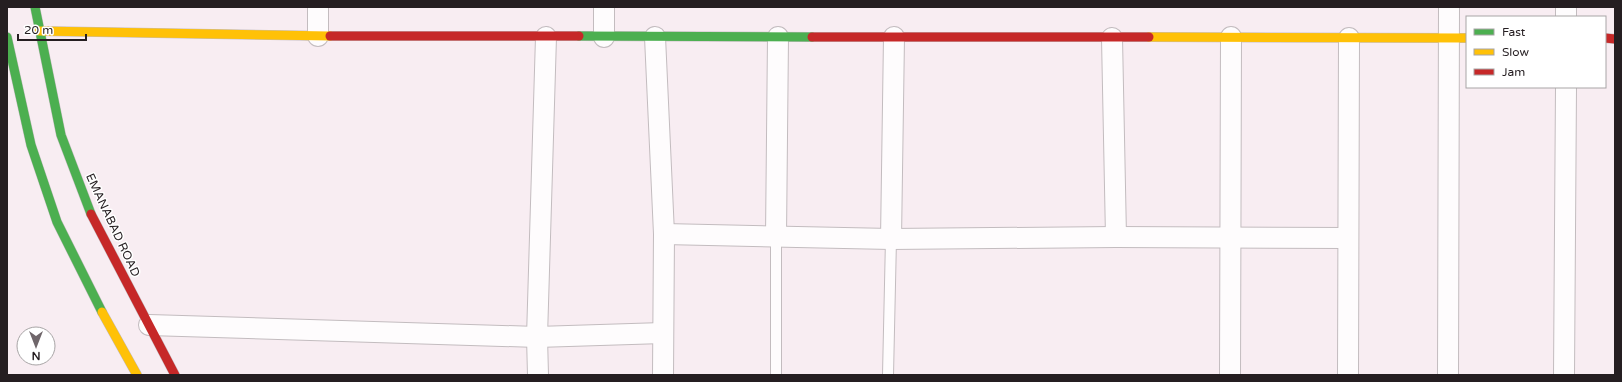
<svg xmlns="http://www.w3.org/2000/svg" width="1622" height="382" viewBox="0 0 1622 382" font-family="'Varela Round',sans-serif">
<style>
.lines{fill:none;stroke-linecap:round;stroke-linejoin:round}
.lane-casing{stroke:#c3bcbf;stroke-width:12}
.street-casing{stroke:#c3bcbf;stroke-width:22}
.fast-casing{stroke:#c3bcbf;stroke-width:10}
.slow-casing{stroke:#c3bcbf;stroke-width:10}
.jam-casing{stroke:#c3bcbf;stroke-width:10}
.lane{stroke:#fefcfd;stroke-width:10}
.street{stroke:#fefcfd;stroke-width:20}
.fast{stroke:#4caf50;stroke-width:9}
.slow{stroke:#ffc107;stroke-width:9}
.jam{stroke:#c62828;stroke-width:9}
.labels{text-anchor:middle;stroke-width:3;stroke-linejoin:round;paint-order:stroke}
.street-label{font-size:12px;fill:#251e21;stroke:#fff}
</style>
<rect width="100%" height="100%" fill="#f8edf2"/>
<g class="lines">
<g class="lane-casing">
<g id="lane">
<polyline points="776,375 776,236"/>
<polyline points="888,375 891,239"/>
</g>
</g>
<g class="street-casing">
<g id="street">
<polyline points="318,7 318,36"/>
<polyline points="604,7 604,37"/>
<polyline points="1566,17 1566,7"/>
<polyline points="655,37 664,234 663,375"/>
<polyline points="1112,38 1116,237"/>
<polyline points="664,234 891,239 1116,237 1348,238"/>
<polyline points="776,236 778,37"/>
<polyline points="891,239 894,37"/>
<polyline points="149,325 537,337 663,333"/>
<polyline points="538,375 537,337 546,37"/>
<polyline points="1230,375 1231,37"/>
<polyline points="1348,375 1349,38"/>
<polyline points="1448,375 1449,7"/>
<polyline points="1564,375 1566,87"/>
</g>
</g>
<g class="fast-casing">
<g id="fast">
<polyline points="35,7 61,135 91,214"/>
<polyline points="579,36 812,37"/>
<polyline points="7,37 31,145 57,222 102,312"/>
</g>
</g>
<g class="slow-casing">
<g id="slow">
<polyline points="39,31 330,36"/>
<polyline points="1149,37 1467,38"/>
<polyline points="102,312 137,375"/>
</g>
</g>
<g class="jam-casing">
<g id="jam">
<polyline points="330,36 579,36"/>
<polyline points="812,37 1149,37"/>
<polyline points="1605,38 1615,39"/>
<polyline points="91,214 175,375"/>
</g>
</g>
<use href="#lane" class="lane"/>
<use href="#street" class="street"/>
<use href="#fast" class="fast"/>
<use href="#slow" class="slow"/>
<use href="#jam" class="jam"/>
</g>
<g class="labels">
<g class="street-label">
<text transform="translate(113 225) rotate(65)" y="4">EMANABAD ROAD</text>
</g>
</g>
<rect width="1622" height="382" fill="none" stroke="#251e21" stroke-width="16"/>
<rect x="1466" y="16" width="140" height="72" fill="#ffffff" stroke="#a8a5a6"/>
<rect x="1474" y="29" width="20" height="6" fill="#4caf50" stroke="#a8a5a6"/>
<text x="1502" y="36" font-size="12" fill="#251e21">Fast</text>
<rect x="1474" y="49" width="20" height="6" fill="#ffc107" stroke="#a8a5a6"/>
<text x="1502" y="56" font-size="12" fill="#251e21">Slow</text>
<rect x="1474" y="69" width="20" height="6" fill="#c62828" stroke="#a8a5a6"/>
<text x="1502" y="76" font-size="12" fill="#251e21">Jam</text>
<g transform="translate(36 346) rotate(180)"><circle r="19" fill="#ffffff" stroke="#a8a5a6"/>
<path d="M0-3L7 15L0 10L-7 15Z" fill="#6f666a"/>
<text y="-6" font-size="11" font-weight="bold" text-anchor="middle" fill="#251e21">N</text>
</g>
<path d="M18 34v6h68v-6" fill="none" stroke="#251e21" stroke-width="2"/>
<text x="24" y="34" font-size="12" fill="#251e21" stroke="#ffffff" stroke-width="3" paint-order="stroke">20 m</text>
</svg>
